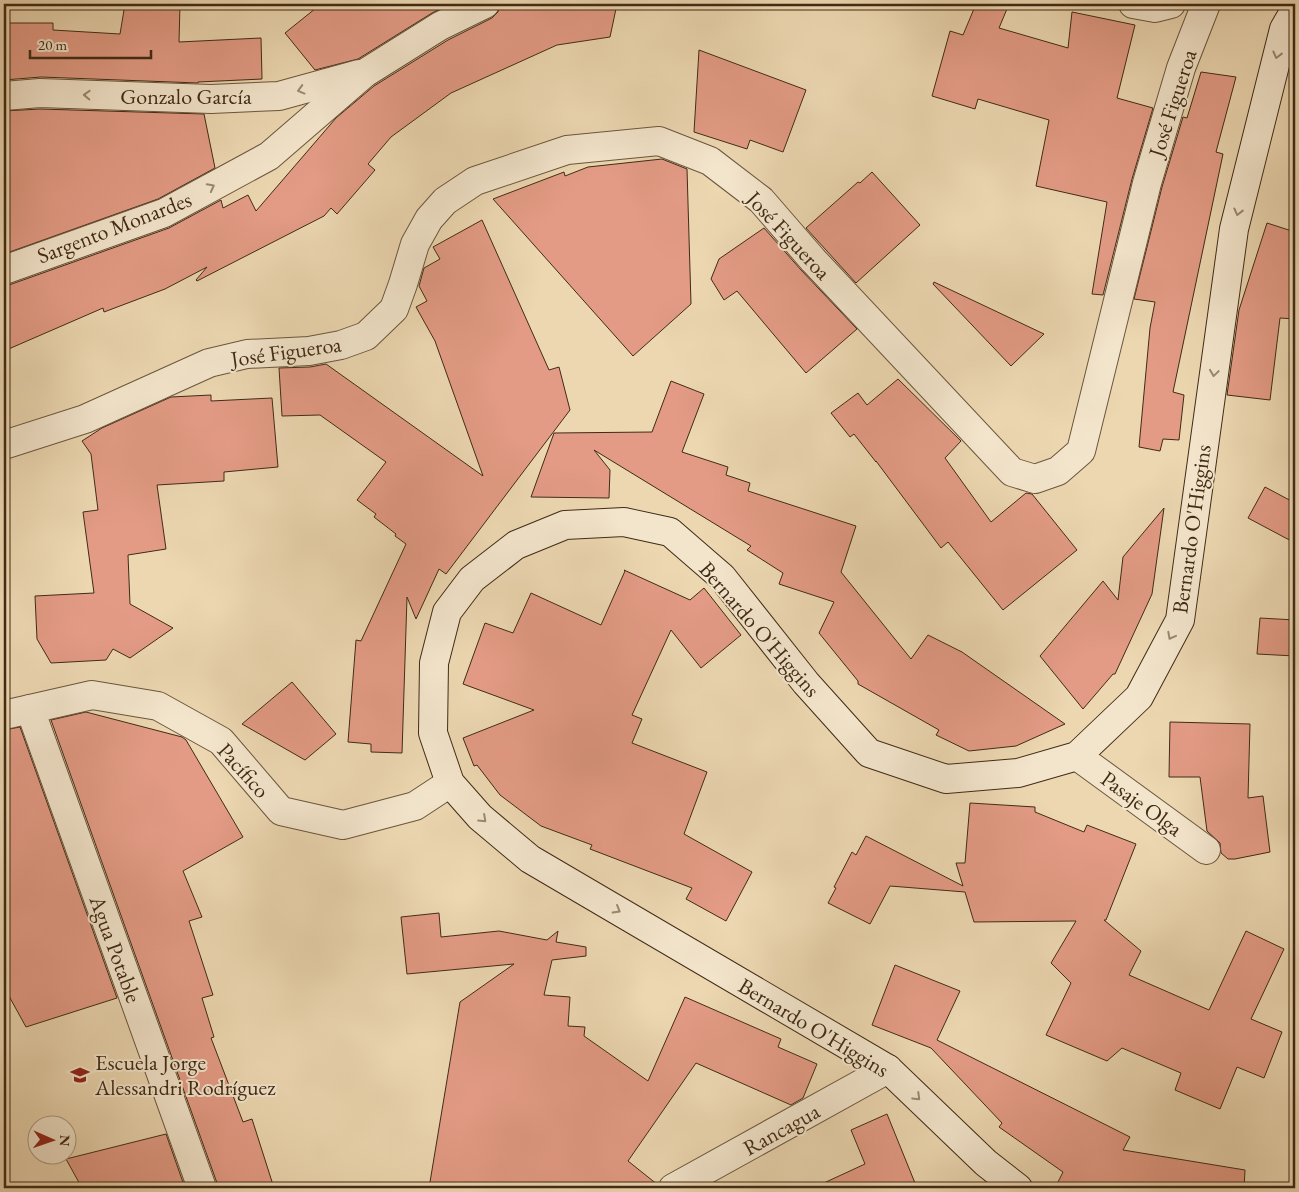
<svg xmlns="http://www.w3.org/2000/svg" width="1299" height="1192" viewBox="0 0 1299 1192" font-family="'EB Garamond',serif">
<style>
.building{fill:#e39b85;stroke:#402b15}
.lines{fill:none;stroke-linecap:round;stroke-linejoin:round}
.street-casing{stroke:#6b563c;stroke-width:30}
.secondary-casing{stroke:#402b15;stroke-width:30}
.street{stroke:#f3e5cc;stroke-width:28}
.secondary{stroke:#f3e5cc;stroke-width:28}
.oneway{stroke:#9a8870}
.labels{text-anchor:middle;stroke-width:4;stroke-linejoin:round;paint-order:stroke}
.street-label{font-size:22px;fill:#402b15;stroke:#f3e5cc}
.poi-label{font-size:22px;fill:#402b15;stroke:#f3e5cc;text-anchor:start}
</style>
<rect width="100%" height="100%" fill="#ecd7b1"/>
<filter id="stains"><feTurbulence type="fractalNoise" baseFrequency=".004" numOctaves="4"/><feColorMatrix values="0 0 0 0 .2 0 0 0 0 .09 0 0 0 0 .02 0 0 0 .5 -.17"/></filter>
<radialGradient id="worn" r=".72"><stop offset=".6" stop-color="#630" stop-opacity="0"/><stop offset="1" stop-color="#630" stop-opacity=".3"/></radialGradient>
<g class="building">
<polygon points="125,4 180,4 179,42 261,38 262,79 198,82 198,83 41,77 4,80 4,23 53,23 53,30 120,34"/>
<polygon points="321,4 450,4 432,13 358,59 315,70 285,33"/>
<polygon points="500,4 617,4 610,37 557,45 451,93 391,137 368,164 375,170 337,214 331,208 324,216 197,281 196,280 207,267 165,289 104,312 103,308 4,351 4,285 9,285 169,228 221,200 223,208 248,195 256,211 336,118 374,86 448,40 492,18 498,12"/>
<polygon points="976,4 1009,4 999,28 1068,48 1072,12 1135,25 1117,98 1153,108 1132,179 1103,295 1092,294 1107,202 1036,186 1049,120 978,99 975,109 932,96 950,31 963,35"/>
<polygon points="699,50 806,90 783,152 750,140 747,149 694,132"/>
<polygon points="1201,72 1236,77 1216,152 1223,154 1173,392 1184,395 1179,440 1163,439 1160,451 1139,447 1150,328 1155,302 1134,299 1162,187 1183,117 1187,118"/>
<polygon points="40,109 204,114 215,168 158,199 4,254 4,111"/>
<polygon points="662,159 687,169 691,304 633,356 493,199 564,172 565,176 588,167"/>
<polygon points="872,172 920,225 856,283 806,228 858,182 860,183"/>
<polygon points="482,220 549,370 559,367 570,410 446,574 439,569 416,619 407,597 402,753 371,752 371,744 348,742 356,640 361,641 406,544 395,536 396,534 374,517 376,514 357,500 386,462 320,415 282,416 279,368 310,367 326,364 483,476 435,341 416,307 427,301 419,286 424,268 440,259 433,247"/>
<polygon points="1267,223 1295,232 1295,319 1280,318 1270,400 1227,395 1239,310"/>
<polygon points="764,228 801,270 857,329 806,373 737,291 724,300 711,279 719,259"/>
<polygon points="934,282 1044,334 1011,366 933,284"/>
<polygon points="898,379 961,441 945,458 991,522 1026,493 1032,494 1077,550 1003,610 948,542 941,548 876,461 876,462 854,434 850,437 831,413 858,393 867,405"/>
<polygon points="671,381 704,394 682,452 728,467 726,475 750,483 748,491 856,526 841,572 911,659 928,635 962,652 1065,724 1016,746 969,751 936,735 939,730 858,684 858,681 819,633 834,602 779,584 783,573 747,550 751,546 594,450 610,470 609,498 531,497 554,433 652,432"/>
<polygon points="211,395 211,401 272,398 278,467 224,472 224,481 157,485 166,549 128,555 130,604 173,628 130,658 113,649 106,660 51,663 37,639 35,596 94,593 83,512 98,510 91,454 82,441 102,428 171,397"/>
<polygon points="1265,487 1295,503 1295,543 1248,518"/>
<polygon points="1164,508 1152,594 1115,674 1113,674 1083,709 1040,656 1103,581 1118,600 1123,557"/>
<polygon points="624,570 690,600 704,588 741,635 701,668 671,630 632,715 642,719 632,743 707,772 684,834 752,872 726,921 686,899 692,888 590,849 592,845 541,826 500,795 477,765 474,766 463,738 534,710 463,684 485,623 513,633 531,593 601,625 625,571"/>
<polygon points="1260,618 1295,620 1295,656 1257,654"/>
<polygon points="292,682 336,734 305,760 242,724"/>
<polygon points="86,712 182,737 186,740 243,837 183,871 202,917 189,921 213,995 202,998 214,1037 211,1038 243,1122 252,1119 274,1188 217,1188 217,1183 147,988 51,720"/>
<polygon points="1170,722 1250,724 1248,798 1263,796 1270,852 1235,859 1228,859 1221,853 1220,843 1207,831 1200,777 1169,777"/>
<polygon points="20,727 117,998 26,1027 4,987 4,730"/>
<polygon points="970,803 1035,807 1035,812 1084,832 1087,825 1136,844 1106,920 1104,920 1141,951 1129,975 1209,1010 1246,931 1284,949 1251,1019 1282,1032 1264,1078 1237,1067 1220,1109 1175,1090 1181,1073 1122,1048 1107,1061 1046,1035 1071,983 1051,963 1076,921 974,922 965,892 890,886 870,924 828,903 836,888 834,887 852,852 856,855 866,836 963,886 956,863 965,863"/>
<polygon points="439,913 441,937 499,931 547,940 558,931 556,942 586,947 586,956 552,960 544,995 570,997 568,1026 585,1027 584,1036 648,1081 685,997 781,1039 778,1047 817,1064 803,1098 791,1105 696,1063 628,1161 658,1185 657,1188 429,1188 460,1002 514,964 407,974 401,917"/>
<polygon points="895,965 960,991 937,1040 1130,1137 1123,1150 1245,1170 1244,1188 1055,1188 1063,1172 999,1127 1002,1123 931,1048 872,1025"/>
<polygon points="887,1114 917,1188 813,1188 865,1164 851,1130"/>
<polygon points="166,1134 185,1188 82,1188 66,1159"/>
</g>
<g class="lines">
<g class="street-casing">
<g id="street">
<polyline points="1133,4 1155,8 1171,4"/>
<polyline points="4,96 40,93 211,99 279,96 359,74"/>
<polyline points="4,270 164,213 269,156 365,73 440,26 485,4"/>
<polyline points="4,445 85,419 209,363 247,354 309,351 341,345 366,336 394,309 403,284 415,244 429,219 445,201 475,181 567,150 659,141 710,161 761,200 813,260 1012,472 1035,479 1058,471 1081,451 1147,183 1181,68 1206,4"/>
<polyline points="30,709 202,1188"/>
<polyline points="4,715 92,695 158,706 221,741 281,811 343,825 415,806 450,783"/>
<polyline points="1077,756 1206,850"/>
<polyline points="673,1188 888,1069"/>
</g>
</g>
<g class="secondary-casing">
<polyline id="secondary" points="1018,1188 986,1163 888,1069 530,859 480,817 450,783 433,733 434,663 447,612 472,579 516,545 565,525 624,522 670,532 722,577 806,683 869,753 946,779 1018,773 1077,756 1139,697 1180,620 1234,229 1284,29 1295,10"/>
</g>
<use href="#street" class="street"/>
<use href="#secondary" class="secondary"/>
</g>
<defs><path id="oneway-chevron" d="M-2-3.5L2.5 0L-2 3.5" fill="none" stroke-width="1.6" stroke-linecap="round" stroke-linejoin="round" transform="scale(1.25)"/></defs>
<g class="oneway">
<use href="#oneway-chevron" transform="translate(1277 55) rotate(104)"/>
<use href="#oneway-chevron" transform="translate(301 90) rotate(165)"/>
<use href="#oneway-chevron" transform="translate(87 95) rotate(-178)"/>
<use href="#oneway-chevron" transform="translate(211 187) rotate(-28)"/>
<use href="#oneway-chevron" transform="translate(1238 212) rotate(104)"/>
<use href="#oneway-chevron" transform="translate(1214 373) rotate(98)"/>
<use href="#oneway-chevron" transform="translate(1171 636) rotate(118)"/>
<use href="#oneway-chevron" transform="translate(483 819) rotate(43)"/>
<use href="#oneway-chevron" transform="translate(617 910) rotate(30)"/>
<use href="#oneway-chevron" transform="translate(917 1097) rotate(44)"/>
</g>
<defs>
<g id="school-bare" transform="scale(1.5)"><path d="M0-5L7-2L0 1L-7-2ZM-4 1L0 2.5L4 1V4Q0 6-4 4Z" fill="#8f2418" stroke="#f3e5cc" stroke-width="2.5" paint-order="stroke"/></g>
</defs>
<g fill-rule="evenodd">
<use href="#school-bare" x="80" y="1075"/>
</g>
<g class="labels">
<g class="street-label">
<text x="186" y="104">Gonzalo García</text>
<text transform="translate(1172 103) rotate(-72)" y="8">José Figueroa</text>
<text transform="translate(114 227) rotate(-21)" y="8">Sargento Monardes</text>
<text transform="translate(789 235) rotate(47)" y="8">José Figueroa</text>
<text transform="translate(286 351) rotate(-8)" y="8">José Figueroa</text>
<text transform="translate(1191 529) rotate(-82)" y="8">Bernardo O'Higgins</text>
<text transform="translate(760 629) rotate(49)" y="8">Bernardo O'Higgins</text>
<text transform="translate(244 770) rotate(48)" y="8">Pacífico</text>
<text transform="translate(1142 803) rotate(36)" y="8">Pasaje Olga</text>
<text transform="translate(116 949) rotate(70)" y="8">Agua Potable</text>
<text transform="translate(814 1027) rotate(31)" y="8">Bernardo O'Higgins</text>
<text transform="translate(781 1129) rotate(-29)" y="8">Rancagua</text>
</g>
<g class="poi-label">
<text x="95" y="1070">Escuela Jorge<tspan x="95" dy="25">Alessandri Rodríguez</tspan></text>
</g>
</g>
<rect width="1299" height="1192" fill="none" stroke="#ecd7b1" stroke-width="20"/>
<rect x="5" y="5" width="1289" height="1182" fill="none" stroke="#402b15" stroke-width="2.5"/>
<rect x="10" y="10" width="1279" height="1172" fill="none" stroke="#402b15"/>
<g transform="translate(52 1140) rotate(92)"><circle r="24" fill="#f3e5cc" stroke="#ab9b83"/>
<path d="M0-4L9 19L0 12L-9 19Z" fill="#8f2418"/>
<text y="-8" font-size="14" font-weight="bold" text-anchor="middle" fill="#402b15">N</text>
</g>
<path d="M30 50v8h121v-8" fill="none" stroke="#402b15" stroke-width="2.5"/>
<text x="38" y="50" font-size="15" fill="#402b15" stroke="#f3e5cc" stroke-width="4" paint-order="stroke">20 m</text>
<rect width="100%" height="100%" filter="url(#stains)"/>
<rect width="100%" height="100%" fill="url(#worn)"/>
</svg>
